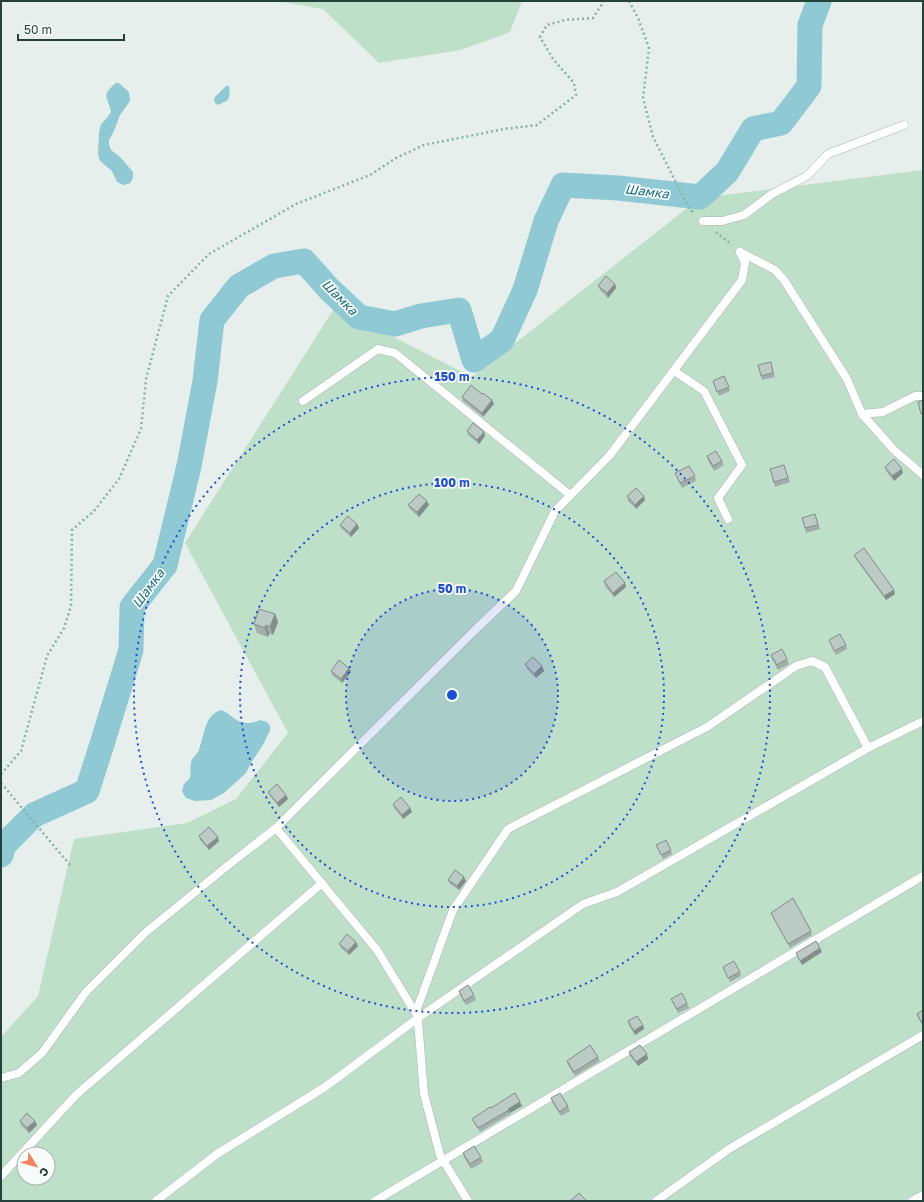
<svg xmlns="http://www.w3.org/2000/svg" width="924" height="1202" viewBox="0 0 924 1202" font-family="'Golos Text',sans-serif">
<style>
.green{fill:#bfe0c8;fill-rule:evenodd}
.water{fill:#8ec9d4}
.lines{fill:none;stroke-linecap:round;stroke-linejoin:round}
.river{stroke:#8ec9d4;stroke-width:25}
.lane-casing{stroke:#a8b8b2;stroke-width:9}
.path{stroke:#86b3a5;stroke-width:2.5;stroke-dasharray:2 3;stroke-linecap:butt}
.lane{stroke:#fff;stroke-width:8}
.wall{fill:#a1aea9}
.shaded-wall{fill:#838d89}
.building{fill:#bbcac4;stroke:#838d89}
.ring{fill:none;stroke:#1d4ed8;stroke-width:2;stroke-dasharray:2 4}
.labels{text-anchor:middle;stroke-width:3.5;stroke-linejoin:round;paint-order:stroke}
.water-label{font-size:13px;font-style:italic;fill:#1c6f80;stroke:#f7fbf9}
.centre{fill:#1d4ed8;stroke:#f7fbf9;stroke-width:2}
.ring-label{font-size:12px;text-anchor:middle;font-weight:bold;fill:#1d4ed8;stroke:#f7fbf9;stroke-width:3.5;stroke-linejoin:round;paint-order:stroke}
</style>
<rect width="100%" height="100%" fill="#e6efeb"/>
<g class="green">
<polygon points="277,1 522,1 510,32 461,50 379,63 323,9"/>
<path d="M923,170V1201H1V1037L38,996L74,839L187,823L236,799L288,733L185,543L335,307L472,377L700,198ZM24,1154H48V1178H24Z"/>
</g>
<g class="water">
<path d="M116,83H119L129,92L130,101L120,115L114,131L109,140V145L111,150L120,157L133,172V178L130,183L124,185L117,182L112,171L100,161L98,155L99,132L101,124L107,118L111,112C108,96 100,96 116,83Z"/>
<path d="M226,86H229C230,91 230,95 228,100L218,105L215,103L214,98Z"/>
<path d="M221,710C229,713 229,715 235,719C242,724 253,724 260,720L267,722L270,726V730L264,743L251,763L246,773L224,793L211,800L195,801L186,798L182,791L184,784L190,778C191,773 190,767 191,762C192,759 196,755 198,752C205,736 203,716 221,710Z"/>
</g>
<g class="lines">
<polyline class="river" points="1,855 4,845 34,815 87,791 103,741 131,650 132,607 165,565 189,466 205,381 212,320 239,286 274,266 304,261 330,290 359,317 395,324 421,316 459,310 474,360 502,340 525,290 546,221 563,185 618,188 700,197 727,172 753,129 781,123 809,86 810,25 819,1"/>
<g class="lane-casing">
<g id="lane">
<polyline points="703,221 722,221 744,215 772,194 807,176 828,154 904,125"/>
<polyline points="740,252 775,270 784,280 847,379 862,414 894,450 923,475"/>
<polyline points="674,371 704,391 742,465 718,498 728,519"/>
<polyline points="303,401 378,349 395,353 570,495"/>
<polyline points="862,414 883,412 915,396 923,396"/>
<polyline points="276,828 377,950 418,1017"/>
<polyline points="1,1078 19,1073 42,1053 86,992 146,932 231,863 276,828 475,630 516,591 555,511 610,455 742,280 745,263 740,252"/>
<polyline points="1,1176 76,1095 322,883"/>
<polyline points="156,1201 217,1154 325,1087 418,1018 583,904 617,892 868,748 923,721"/>
<polyline points="375,1201 923,876"/>
<polyline points="468,1201 440,1155 424,1094 417,1009 453,910 508,829 707,727 796,666 812,661 825,667 868,748"/>
<polyline points="656,1201 729,1149 923,1035"/>
<polyline points="912,1201 923,1195"/>
</g>
</g>
<g class="path">
<polyline points="629,1 638,18 649,48 643,98 653,137 690,210 695,214"/>
<polyline points="716,232 732,245"/>
<polyline points="1,774 21,751 47,656 64,628 71,606 72,530 94,511 119,479 141,429 146,379 168,296 209,254 296,204 370,175 396,158 424,145 504,129 537,125 576,95 574,83 553,59 540,37 547,25 565,20 593,18 604,1"/>
<polyline points="1,783 70,865"/>
</g>
<use href="#lane" class="lane"/>
</g>
<g class="wall">
<polygon points="615,284 616,288 608,298 600,290 598,286"/>
<polygon points="771,362 775,377 762,380 761,376"/>
<polygon points="724,376 730,391 719,396 713,381"/>
<polygon points="482,394 492,400 494,404 483,417 463,401 462,397"/>
<polygon points="467,431 484,432 485,436 479,444 468,435"/>
<polygon points="707,456 722,461 724,465 714,471 708,460"/>
<polygon points="784,465 790,482 775,487 770,469"/>
<polygon points="885,467 903,473 894,481 886,471"/>
<polygon points="675,473 695,476 696,481 682,488"/>
<polygon points="627,496 645,500 636,509 628,501"/>
<polygon points="408,505 429,505 419,517 410,509"/>
<polygon points="815,514 820,529 806,533 802,518"/>
<polygon points="357,524 359,528 351,537 342,529 340,525"/>
<polygon points="854,555 895,594 886,600 856,559"/>
<polygon points="604,581 625,583 626,587 614,597 605,586"/>
<polygon points="275,614 278,622 273,635 269,634 268,637 257,633 254,624"/>
<polygon points="829,640 846,645 847,649 836,655"/>
<polygon points="771,655 787,659 789,664 778,670 772,659"/>
<polygon points="525,664 542,666 544,671 536,678 527,669"/>
<polygon points="349,668 351,672 342,683 332,675 331,671"/>
<polygon points="268,792 286,795 288,799 279,807 270,796"/>
<polygon points="393,804 412,812 403,819 394,808"/>
<polygon points="199,836 219,841 209,850 200,840"/>
<polygon points="656,845 671,850 672,854 663,859"/>
<polygon points="464,877 466,881 459,890 450,884 448,880"/>
<polygon points="771,913 811,931 812,935 790,948 773,917"/>
<polygon points="339,944 358,946 349,955 341,948"/>
<polygon points="723,967 740,972 741,976 730,982"/>
<polygon points="459,991 474,995 476,1000 466,1005 460,995"/>
<polygon points="671,999 687,1003 689,1008 678,1013"/>
<polygon points="923,1010 923,1026 918,1018 917,1014"/>
<polygon points="628,1021 643,1025 644,1029 635,1035 629,1026"/>
<polygon points="629,1052 648,1059 638,1066 630,1056"/>
<polygon points="598,1057 600,1061 575,1076 568,1065 567,1061"/>
<polygon points="551,1098 568,1106 570,1111 561,1116 552,1102"/>
<polygon points="522,1106 510,1113 510,1114 480,1132 474,1123 472,1119 491,1108"/>
<polygon points="20,1121 35,1121 37,1125 29,1133 21,1125"/>
<polygon points="463,1153 481,1157 483,1162 471,1169 464,1157"/>
</g>
<g class="shaded-wall">
<polygon points="615,284 616,288 608,298 607,293"/>
<polygon points="492,400 494,404 483,417 482,413"/>
<polygon points="484,432 485,436 479,444 477,440"/>
<polygon points="902,469 903,473 894,481 892,476"/>
<polygon points="644,496 645,500 636,509 635,505"/>
<polygon points="427,501 429,505 419,517 417,512"/>
<polygon points="357,524 359,528 351,537 350,533"/>
<polygon points="625,583 626,587 614,597 613,593"/>
<polygon points="894,590 895,594 886,600 884,596"/>
<polygon points="275,614 278,622 273,635 270,627"/>
<polygon points="266,625 269,634 268,637 265,628"/>
<polygon points="542,666 544,671 536,678 534,674"/>
<polygon points="349,668 351,672 342,683 341,679"/>
<polygon points="286,795 288,799 279,807 277,803"/>
<polygon points="410,808 412,812 403,819 402,815"/>
<polygon points="218,837 219,841 209,850 207,846"/>
<polygon points="464,877 466,881 459,890 457,886"/>
<polygon points="356,942 358,946 349,955 348,951"/>
<polygon points="820,948 822,952 802,965 800,961"/>
<polygon points="643,1025 644,1029 635,1035 634,1031"/>
<polygon points="647,1054 648,1059 638,1066 636,1062"/>
<polygon points="520,1102 522,1106 510,1113 508,1109"/>
<polygon points="35,1121 37,1125 29,1133 27,1128"/>
</g>
<g class="building">
<polygon points="606,276 615,284 607,293 598,286"/>
<polygon points="771,362 773,373 761,376 758,365"/>
<polygon points="724,376 729,387 717,392 713,381"/>
<polygon points="471,385 482,394 483,393 492,400 482,413 462,397"/>
<polygon points="923,400 923,414 921,414 918,402"/>
<polygon points="473,423 484,432 477,440 467,431"/>
<polygon points="716,451 722,461 713,466 707,456"/>
<polygon points="894,459 902,469 892,476 885,467"/>
<polygon points="784,465 788,478 774,482 770,469"/>
<polygon points="689,466 695,476 680,483 675,473"/>
<polygon points="636,488 644,496 635,505 627,496"/>
<polygon points="419,494 427,501 417,512 408,505"/>
<polygon points="815,514 818,525 805,528 802,518"/>
<polygon points="348,516 357,524 350,533 340,525"/>
<polygon points="864,548 894,590 884,596 854,555"/>
<polygon points="616,572 625,583 613,593 604,581"/>
<polygon points="259,609 275,614 270,627 266,625 265,628 254,624"/>
<polygon points="840,634 846,645 834,651 829,640"/>
<polygon points="782,649 787,659 777,665 771,655"/>
<polygon points="533,657 542,666 534,674 525,664"/>
<polygon points="339,660 349,668 341,679 331,671"/>
<polygon points="277,784 286,795 277,803 268,792"/>
<polygon points="401,797 410,808 402,815 393,804"/>
<polygon points="209,827 218,837 207,846 199,836"/>
<polygon points="666,840 671,850 661,855 656,845"/>
<polygon points="455,870 464,877 457,886 448,880"/>
<polygon points="793,898 811,931 788,944 771,913"/>
<polygon points="347,934 356,942 348,951 339,944"/>
<polygon points="816,941 820,948 800,961 796,953"/>
<polygon points="734,961 740,972 728,978 723,967"/>
<polygon points="468,985 474,995 464,1001 459,991"/>
<polygon points="682,993 687,1003 677,1009 671,999"/>
<polygon points="923,1010 923,1023 922,1023 917,1014"/>
<polygon points="637,1016 643,1025 634,1031 628,1021"/>
<polygon points="590,1045 598,1057 574,1072 567,1061"/>
<polygon points="640,1045 647,1054 636,1062 629,1052"/>
<polygon points="515,1093 520,1102 508,1109 509,1110 478,1128 472,1119 490,1107 491,1108"/>
<polygon points="560,1093 568,1106 559,1112 551,1098"/>
<polygon points="27,1113 35,1121 27,1128 20,1121"/>
<polygon points="474,1146 481,1157 470,1164 463,1153"/>
<polygon points="579,1193 587,1201 570,1201"/>
</g>
<circle cx="452" cy="695" r="106" fill="#1d4ed8" fill-opacity=".12"/>
<g class="ring">
<circle cx="452" cy="695" r="106"/>
<circle cx="452" cy="695" r="212"/>
<circle cx="452" cy="695" r="318"/>
</g>
<g class="labels">
<g class="water-label">
<text transform="translate(647 191) rotate(7)" y="5">Шамка</text>
<text transform="translate(340 297) rotate(45)" y="5">Шамка</text>
<text transform="translate(148 588) rotate(-54)" y="5">Шамка</text>
</g>
</g>
<circle cx="452" cy="695" r="6" class="centre"/>
<g class="ring-label">
<text x="452" y="381">150 m</text>
<text x="452" y="487">100 m</text>
<text x="452" y="593">50 m</text>
</g>
<rect width="924" height="1202" fill="none" stroke="#24423a" stroke-width="4"/>
<g transform="translate(36 1166) rotate(127)"><circle r="19" fill="#f7fbf9" stroke="#a3b1ad"/>
<path d="M0-3L7 15L0 10L-7 15Z" fill="#f4845f"/>
<text y="-6" font-size="11" font-weight="bold" text-anchor="middle" fill="#24423a">С</text>
</g>
<path d="M18 34v6h106v-6" fill="none" stroke="#24423a" stroke-width="2"/>
<text x="24" y="34" font-size="12" fill="#24423a" stroke="#f7fbf9" stroke-width="3" paint-order="stroke">50 m</text>
</svg>
